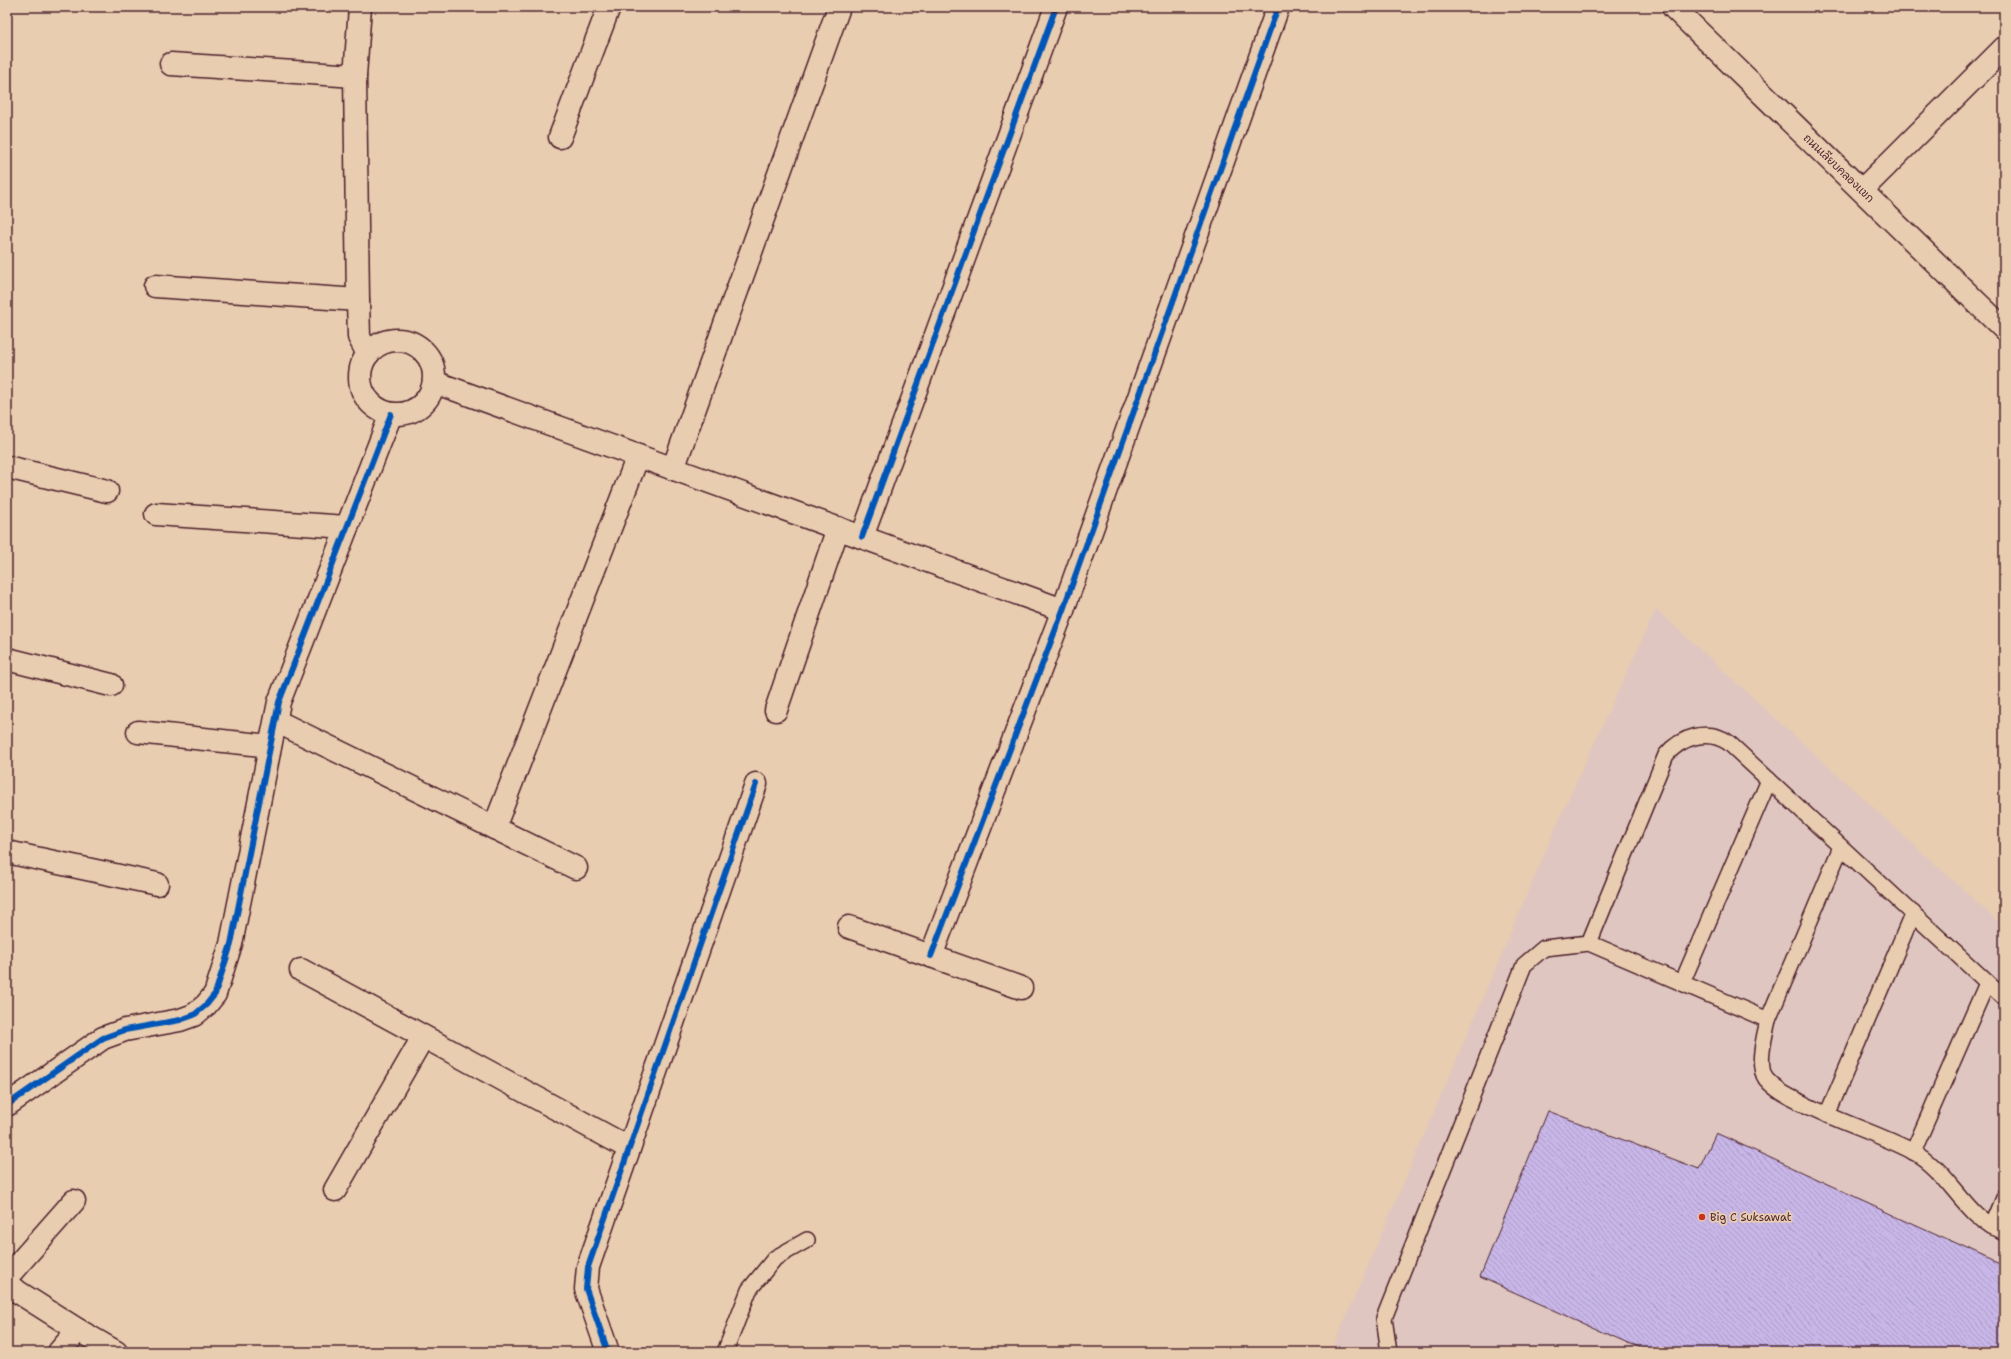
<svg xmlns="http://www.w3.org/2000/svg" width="2011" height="1359" viewBox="0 0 2011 1359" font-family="'Shantell Sans','Playpen Sans Thai',sans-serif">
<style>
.built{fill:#dfc6c0}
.building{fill:url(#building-back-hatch);stroke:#4a1f2b}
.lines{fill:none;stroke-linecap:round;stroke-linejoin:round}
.lane-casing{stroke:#4a1f2b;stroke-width:18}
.street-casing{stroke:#4a1f2b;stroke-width:25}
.lane{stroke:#e9cdb0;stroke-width:15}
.street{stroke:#e9cdb0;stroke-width:22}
.cycleway-casing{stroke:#e9cdb0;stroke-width:8}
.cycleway{stroke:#0057b8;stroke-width:6}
.poi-dot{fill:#c8321e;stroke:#e9cdb0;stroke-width:1.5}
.labels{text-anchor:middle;stroke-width:3.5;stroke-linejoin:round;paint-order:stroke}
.street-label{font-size:11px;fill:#4a1f2b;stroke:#e9cdb0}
.poi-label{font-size:11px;fill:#4a1f2b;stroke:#e9cdb0;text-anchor:start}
</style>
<defs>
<pattern id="building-back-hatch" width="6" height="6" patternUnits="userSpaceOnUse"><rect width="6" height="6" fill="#c7b6e7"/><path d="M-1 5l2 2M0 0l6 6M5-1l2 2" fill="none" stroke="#ac9cc6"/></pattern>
</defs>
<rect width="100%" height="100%" fill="#e9cdb0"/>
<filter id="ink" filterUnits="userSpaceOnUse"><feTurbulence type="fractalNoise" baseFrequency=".025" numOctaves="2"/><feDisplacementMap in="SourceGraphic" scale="8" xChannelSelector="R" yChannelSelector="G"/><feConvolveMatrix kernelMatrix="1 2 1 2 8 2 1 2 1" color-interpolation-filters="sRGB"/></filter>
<g filter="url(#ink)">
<polygon class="built" points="1656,609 2004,927 2004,1352 1331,1352 1561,815"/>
<polygon class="building" points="1548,1111 1699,1169 1716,1133 2004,1265 2004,1352 1648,1352 1480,1277"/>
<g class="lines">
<g class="lane-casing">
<g id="lane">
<path d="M1589,943L1666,755C1681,737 1708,728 1729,743L2004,998"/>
<polyline points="1682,983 1769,780"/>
<polyline points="1768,1020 1841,847"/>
<polyline points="1827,1115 1913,913"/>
<polyline points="1913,1152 1987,983"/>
<polyline points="1992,1227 2004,1198"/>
<polyline points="725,1352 749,1290 775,1258 807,1240"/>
<path d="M1389,1352L1384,1318L1524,965L1544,948L1589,943L1768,1020C1765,1035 1756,1065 1766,1079C1776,1091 1790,1097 1804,1104C1839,1122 1877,1133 1912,1151C1950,1171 1961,1214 2004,1233"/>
</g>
</g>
<g class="street-casing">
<g id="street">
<polyline points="360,7 355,76 358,300 359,337 368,354"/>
<polyline points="1673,7 2004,329"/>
<polyline points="171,64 355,76"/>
<polyline points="560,137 609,7"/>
<polyline points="1862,190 2004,48"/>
<polyline points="155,286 358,300"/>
<circle cx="397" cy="377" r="37"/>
<polyline points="434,382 1063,610"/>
<polyline points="7,467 107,491"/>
<polyline points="673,469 839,7"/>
<polyline points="156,514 347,527"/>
<polyline points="862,537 1056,7"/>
<polyline points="7,659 111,685"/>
<polyline points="776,710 838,528"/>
<polyline points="276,721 576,868"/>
<polyline points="138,732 270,746"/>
<polyline points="494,828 638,456"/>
<polyline points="7,852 157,884"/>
<polyline points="849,927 1021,988"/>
<polyline points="931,956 1063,610 1278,7"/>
<polyline points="301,970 629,1148"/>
<polyline points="7,1105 103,1038 125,1030 180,1020 194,1015 206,1005 215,994 231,944 279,702 391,414"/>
<polyline points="335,1190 423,1037"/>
<polyline points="7,1277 74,1201"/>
<polyline points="7,1285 78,1330 116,1352"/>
<polyline points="59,1352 78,1330"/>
<polyline points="608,1352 586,1289 588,1267 756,784"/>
</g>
</g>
<use href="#lane" class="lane"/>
<use href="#street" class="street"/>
<g class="cycleway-casing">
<g id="cycleway">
<polyline points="862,537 1056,7"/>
<polyline points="931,956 1063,610 1278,7"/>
<polyline points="7,1105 103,1038 125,1030 180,1020 194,1015 206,1005 215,994 231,944 279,702 391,414"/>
<polyline points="608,1352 586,1289 588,1267 756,784"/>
</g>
</g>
<use href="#cycleway" class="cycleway"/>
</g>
</g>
<circle class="poi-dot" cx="1702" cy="1217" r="4"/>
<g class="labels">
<g class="street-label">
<text transform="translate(1839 168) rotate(44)" y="4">ถนนเลียบคลองแขก</text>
</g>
<g class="poi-label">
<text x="1710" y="1221">Big C Suksawat</text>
</g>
</g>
<rect width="2011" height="1359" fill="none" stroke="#e9cdb0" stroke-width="24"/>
<rect x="12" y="12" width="1987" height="1335" fill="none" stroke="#4a1f2b" stroke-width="1.5" filter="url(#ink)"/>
</svg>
